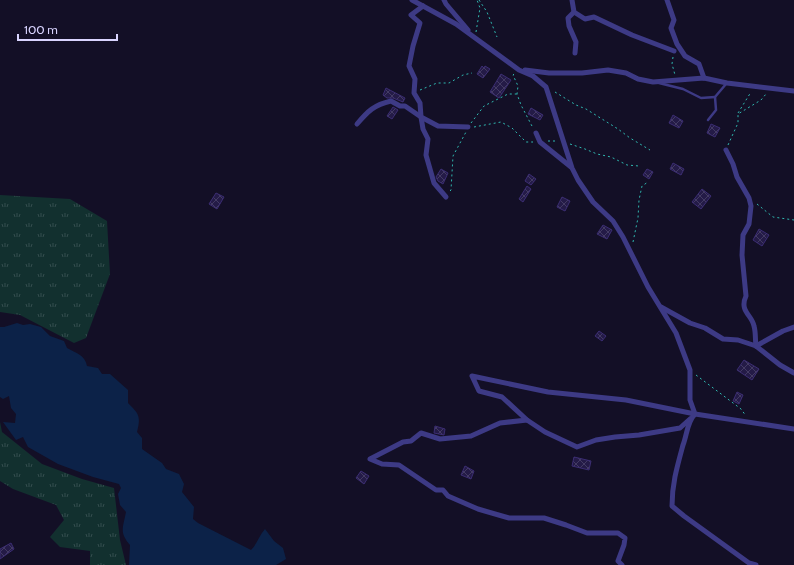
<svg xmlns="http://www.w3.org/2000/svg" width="794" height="565" viewBox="0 0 794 565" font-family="Cabin,sans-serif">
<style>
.grass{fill:url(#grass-tufts)}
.water{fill:#0c2248}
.building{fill:url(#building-cross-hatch);stroke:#3b2d73}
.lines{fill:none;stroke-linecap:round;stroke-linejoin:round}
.path{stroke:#2fb8b0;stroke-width:1;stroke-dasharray:2 3;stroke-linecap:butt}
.service{stroke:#3d3a85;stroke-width:2.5}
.minor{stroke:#3d3a85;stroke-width:5}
</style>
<defs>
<pattern id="grass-tufts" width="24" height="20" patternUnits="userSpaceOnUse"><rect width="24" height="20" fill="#12302f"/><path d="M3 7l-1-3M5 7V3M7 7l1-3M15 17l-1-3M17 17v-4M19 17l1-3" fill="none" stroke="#344d4e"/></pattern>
<pattern id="building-cross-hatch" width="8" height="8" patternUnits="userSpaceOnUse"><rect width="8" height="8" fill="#241b47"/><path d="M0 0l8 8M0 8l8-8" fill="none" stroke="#433b63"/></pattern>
</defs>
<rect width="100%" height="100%" fill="#130f26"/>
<g class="grass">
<polygon points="0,195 70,199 107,221 110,274 86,338 74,343 20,315 0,312"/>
<polygon points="0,422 2,432 42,464 82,479 114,488 120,540 126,565 90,565 90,551 60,547 50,537 64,520 56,505 13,489 0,481"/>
</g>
<path class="water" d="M0,320V327H4L17,323L23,325L30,324L41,327L50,336L64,341L67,348C76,353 85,355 87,366L98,368L102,374H110L128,390V403C139,414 141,416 137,432L142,438V449L162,463L166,469L179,474L184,484L182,492L194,507L193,519L198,523L251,550C257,544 259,536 265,529L274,541L283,548L286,559L276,565H129L130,545C119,532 123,528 126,512L120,505L118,494L121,488L119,484L93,477L58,464L28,447L23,437L16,440L3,422L15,423L16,414L11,408L9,396L3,399L0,397Z"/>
<g class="building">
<polygon points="482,66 484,68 485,66 490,69 483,78 477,74"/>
<polygon points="501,74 511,80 499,98 490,92"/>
<polygon points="386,88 405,98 403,102 393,98 387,98 383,95"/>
<polygon points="393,107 398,110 392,119 387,116"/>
<polygon points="531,108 543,115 540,120 528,114"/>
<polygon points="673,115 683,121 679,128 669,123"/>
<polygon points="711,124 720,128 715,137 707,133"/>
<polygon points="673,163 684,169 681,175 670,169"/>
<polygon points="441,169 448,173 443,184 438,181 436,177"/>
<polygon points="647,169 653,172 649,179 643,175"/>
<polygon points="529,174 536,179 531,185 525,181"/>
<polygon points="527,186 531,189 523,202 519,199"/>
<polygon points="702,189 711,196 701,209 692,202"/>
<polygon points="216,193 224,197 217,209 209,204"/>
<polygon points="562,197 570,201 565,211 557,207"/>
<polygon points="603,225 612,230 607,239 597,234"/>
<polygon points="759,229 769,235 762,246 753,240"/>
<polygon points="599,331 606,336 602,341 595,336"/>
<polygon points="744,360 759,369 752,380 737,370"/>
<polygon points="737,392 743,395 739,404 733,401"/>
<polygon points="435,426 445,429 444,435 434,433"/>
<polygon points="574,457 591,461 589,470 572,466"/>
<polygon points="465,466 474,471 471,479 461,475"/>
<polygon points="361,471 369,476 364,484 356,478"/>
<polygon points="11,543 14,549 0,559 0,549"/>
</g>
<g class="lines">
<g class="path">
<polyline points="479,0 487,12 497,37"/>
<polyline points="476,32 480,8 477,0"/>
<polyline points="673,57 672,64 675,75"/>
<polyline points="514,74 513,75 518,86 517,94 521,105 533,128"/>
<polyline points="420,90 437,83 449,83 463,75 472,73"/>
<polyline points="555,92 576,105 586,109 618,129 630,138 650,150"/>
<polyline points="738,113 751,92"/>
<polyline points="471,123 484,106 508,94 517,94"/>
<polyline points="474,127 501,122 512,128 526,142 533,142"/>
<polyline points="548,141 557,141"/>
<polyline points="570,144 585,149 597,154 611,157 627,165 639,166"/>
<polyline points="728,145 738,123 738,114 761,100 766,94"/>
<polyline points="450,191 451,190 453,156 466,132"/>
<polyline points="757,204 773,217 794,220"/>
<polyline points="633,242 638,218 639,200 642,186 648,182"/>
<polyline points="696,375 741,409 746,416"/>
</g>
<g class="service">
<polyline points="659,83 683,89 701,98 715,97"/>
<polyline points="708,120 716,110 715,97 726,84"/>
</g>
<g class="minor">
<polyline points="412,0 456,24 519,70 533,76 546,87 572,168 578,180 593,202 613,221 623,237 648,287 676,333 690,370 690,400 695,414 794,429"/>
<polyline points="444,0 446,4 468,30"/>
<polyline points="572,0 574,12 585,19 594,17 632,35 674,51"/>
<polyline points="667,0 674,20 671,28 677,44 685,56 699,64 704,78"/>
<polyline points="423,6 411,15 420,23 413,46 409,66 415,79 414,93 420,103 421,117 438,126 468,127"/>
<polyline points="574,12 568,18 569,26 576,42 575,53"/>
<polyline points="525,70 549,73 582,73 608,70 626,73 638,79 653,82 704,78 727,83 794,91"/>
<path d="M357,124C368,111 374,105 391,101L400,106H405L421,117L423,129L428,139L426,155L434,183L446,197"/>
<polyline points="536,133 540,142 571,167"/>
<path d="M726,150L733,164L737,177L749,198L751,206L749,224L743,235L742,255L746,296C739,311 752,315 754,326C756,333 755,340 756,346"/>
<polyline points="661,307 690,323 705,328 723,339 738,340 756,346 780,365 794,373"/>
<polyline points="756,346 783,331 794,327"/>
<path d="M527,420L502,397L479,391L472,376L548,392L626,400L695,414C687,422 687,435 683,445C677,467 672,484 672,506L684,516L749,563L756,565"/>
<polyline points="622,565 618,561 624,545 625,538 618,533 587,533 566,525 544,518 509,518 478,509 448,496 443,490 436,490 399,465 382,464 370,459 403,442 411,441 421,433 440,439 471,436 500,423 527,420 545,432 577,447 596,440 615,437 639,435 680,428 690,419"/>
</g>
</g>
<path d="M18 34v6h99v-6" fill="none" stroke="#d9d4ff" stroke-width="2"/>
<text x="24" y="34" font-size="12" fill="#d9d4ff" stroke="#130f26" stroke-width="3" paint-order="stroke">100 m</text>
</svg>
